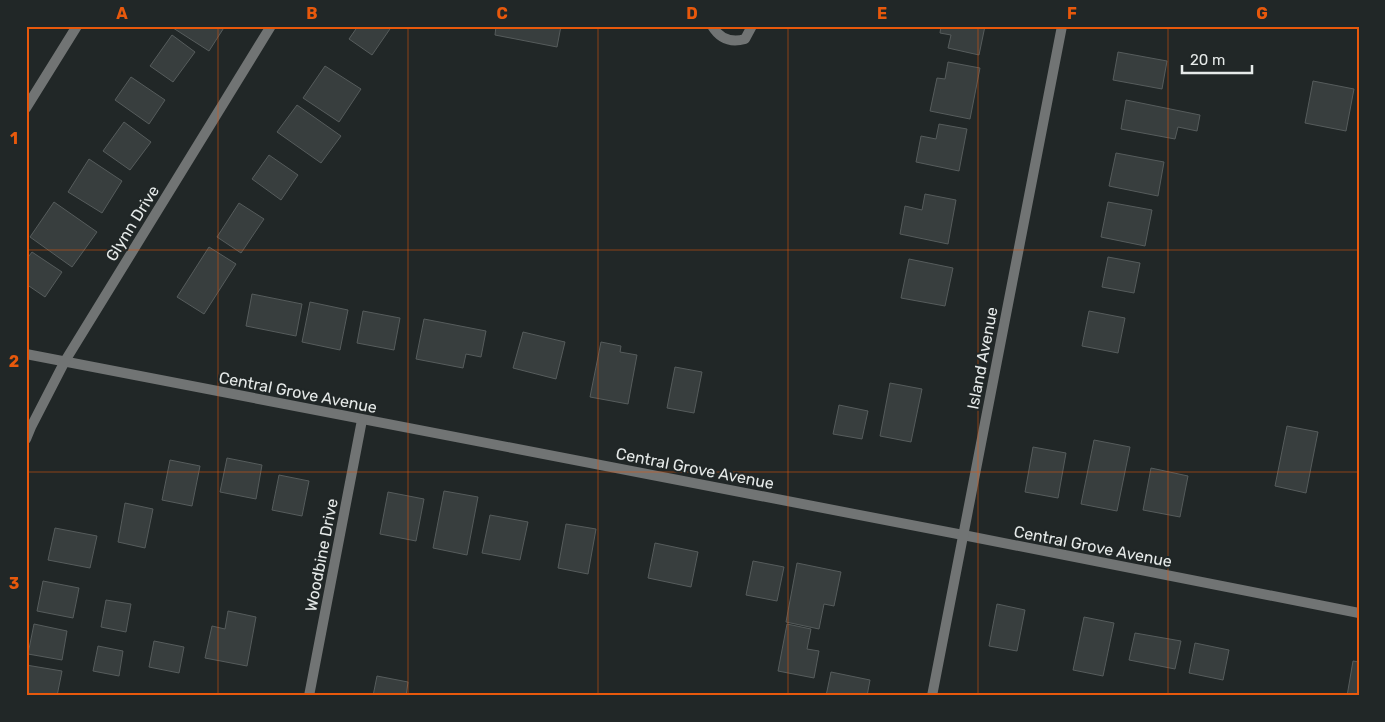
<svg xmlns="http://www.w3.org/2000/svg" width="1385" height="722" viewBox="0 0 1385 722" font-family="Rubik,sans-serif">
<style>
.building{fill:#383e3e;stroke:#565c5c}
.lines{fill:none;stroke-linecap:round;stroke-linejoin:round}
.lane{stroke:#717474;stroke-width:10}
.street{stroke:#717474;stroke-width:10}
.grid{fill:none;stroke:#e8590c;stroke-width:1;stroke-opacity:0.55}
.labels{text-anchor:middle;stroke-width:4;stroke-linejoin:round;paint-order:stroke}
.street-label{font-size:16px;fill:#e6eae9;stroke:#212727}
.neatline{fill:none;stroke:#e8590c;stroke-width:2}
.grid-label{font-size:16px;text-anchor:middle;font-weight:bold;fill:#e8590c}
</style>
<rect width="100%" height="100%" fill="#212727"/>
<g class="building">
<polygon points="170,26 225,26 209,51"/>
<polygon points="358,26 392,26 372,55 349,39"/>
<polygon points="496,26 561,26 557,47 495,35"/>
<polygon points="941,26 985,26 979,55 948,48 951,35 940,33"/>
<polygon points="172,35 195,52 173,82 150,66"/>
<polygon points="1118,52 1167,61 1162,89 1113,80"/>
<polygon points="948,62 980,68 970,119 930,111 937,78 945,79"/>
<polygon points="325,66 361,89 339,122 303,98"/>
<polygon points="131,77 165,100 149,124 115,100"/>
<polygon points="1313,81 1354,89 1346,131 1305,123"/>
<polygon points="1126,100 1200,115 1197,131 1178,127 1175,139 1121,129"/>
<polygon points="297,105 341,136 321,163 277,132"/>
<polygon points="124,122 151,142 130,170 103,151"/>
<polygon points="939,124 967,129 959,171 916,162 921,136 936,139"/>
<polygon points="1116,153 1164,162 1158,196 1109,186"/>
<polygon points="269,155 298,175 281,200 252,179"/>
<polygon points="89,159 122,181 102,213 68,192"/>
<polygon points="925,194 956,200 948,244 900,234 905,206 922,210"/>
<polygon points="54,202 97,232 72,267 30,237"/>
<polygon points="1108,202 1152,210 1145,246 1101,237"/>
<polygon points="239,203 264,219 241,253 217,237"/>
<polygon points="209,247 236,264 204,314 177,297"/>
<polygon points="32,252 62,272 45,297 26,284 26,260"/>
<polygon points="1108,257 1140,263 1134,293 1102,287"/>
<polygon points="909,259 953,268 945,306 901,298"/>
<polygon points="252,294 302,304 296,336 246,326"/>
<polygon points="310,302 348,310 340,350 302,342"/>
<polygon points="363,311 400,318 394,350 357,343"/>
<polygon points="1089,311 1125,318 1118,353 1082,346"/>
<polygon points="424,319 486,331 481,357 466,354 463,368 416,359"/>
<polygon points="523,332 565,342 556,379 513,368"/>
<polygon points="601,342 621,346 620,352 637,355 628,404 590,397"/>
<polygon points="675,367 702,372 694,413 667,408"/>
<polygon points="890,383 922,389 911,442 880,436"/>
<polygon points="839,405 868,411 862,439 833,434"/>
<polygon points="1287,426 1318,432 1306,493 1275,486"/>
<polygon points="1094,440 1130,447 1117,511 1081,504"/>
<polygon points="1033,447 1066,453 1058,498 1025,492"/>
<polygon points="227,458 262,465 256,499 220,492"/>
<polygon points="170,460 200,466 192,506 162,500"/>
<polygon points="1151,468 1188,476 1180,517 1143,510"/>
<polygon points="279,475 309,481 302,516 272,510"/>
<polygon points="444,491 478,497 467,555 433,548"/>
<polygon points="388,492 424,499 416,541 380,534"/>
<polygon points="125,503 153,509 145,548 118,542"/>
<polygon points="490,515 528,522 520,560 482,553"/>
<polygon points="566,524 596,529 588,574 558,568"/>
<polygon points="55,528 97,536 90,568 48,560"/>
<polygon points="655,543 698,552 691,587 648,578"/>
<polygon points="753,561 784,567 777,601 746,595"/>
<polygon points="797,563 841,572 834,606 824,604 819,629 786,622"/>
<polygon points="43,581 79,588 73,618 37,611"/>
<polygon points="106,600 131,604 126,632 101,627"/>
<polygon points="997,604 1025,610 1017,651 989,646"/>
<polygon points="228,611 256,617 247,666 205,658 212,626 225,629"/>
<polygon points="1084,617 1114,623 1103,676 1073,670"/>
<polygon points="34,624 67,631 62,660 28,654"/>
<polygon points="787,624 811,629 807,649 819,651 814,678 778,671"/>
<polygon points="1135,633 1181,641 1175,669 1129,660"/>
<polygon points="154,641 184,647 179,673 149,667"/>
<polygon points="1195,643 1229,650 1223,680 1189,673"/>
<polygon points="98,646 123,651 119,676 93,671"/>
<polygon points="1353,661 1359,662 1359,696 1347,696"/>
<polygon points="26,665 62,671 57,696 26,696"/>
<polygon points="831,672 870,680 867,696 826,696"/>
<polygon points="377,676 408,682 406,696 373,696"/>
</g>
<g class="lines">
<path class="lane" d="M712,26C720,39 731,43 745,39L752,26"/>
<g class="street">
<polyline points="26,108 77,26"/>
<polyline points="26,354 963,535 1359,613"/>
<polyline points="26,439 31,427 65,361 271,26"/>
<polyline points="309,696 362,420"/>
<polyline points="932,696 1062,26"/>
</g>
</g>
<path class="grid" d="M218,26V696M408,26V696M598,26V696M788,26V696M978,26V696M1168,26V696M26,250H1359M26,472H1359"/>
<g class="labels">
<g class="street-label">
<text transform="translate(132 223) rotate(-58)" y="6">Glynn Drive</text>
<text transform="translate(982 358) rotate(-79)" y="6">Island Avenue</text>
<text transform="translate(298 392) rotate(11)" y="6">Central Grove Avenue</text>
<text transform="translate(695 468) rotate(11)" y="6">Central Grove Avenue</text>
<text transform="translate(1093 546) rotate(11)" y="6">Central Grove Avenue</text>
<text transform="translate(321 555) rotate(-79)" y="6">Woodbine Drive</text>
</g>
</g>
<rect width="1385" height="722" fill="none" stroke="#212727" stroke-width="55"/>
<path d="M1182 65v8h70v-8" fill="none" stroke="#e6eae9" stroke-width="2.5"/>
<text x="1190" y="65" font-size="15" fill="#e6eae9" stroke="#212727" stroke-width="4" paint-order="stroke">20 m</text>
<rect x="28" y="28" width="1330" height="666" class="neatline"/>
<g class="grid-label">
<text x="122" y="19">A</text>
<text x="312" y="19">B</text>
<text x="502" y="19">C</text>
<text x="692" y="19">D</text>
<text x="882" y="19">E</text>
<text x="1072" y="19">F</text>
<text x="1262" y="19">G</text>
<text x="14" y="144">1</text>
<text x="14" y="367">2</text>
<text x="14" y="589">3</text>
</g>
</svg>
